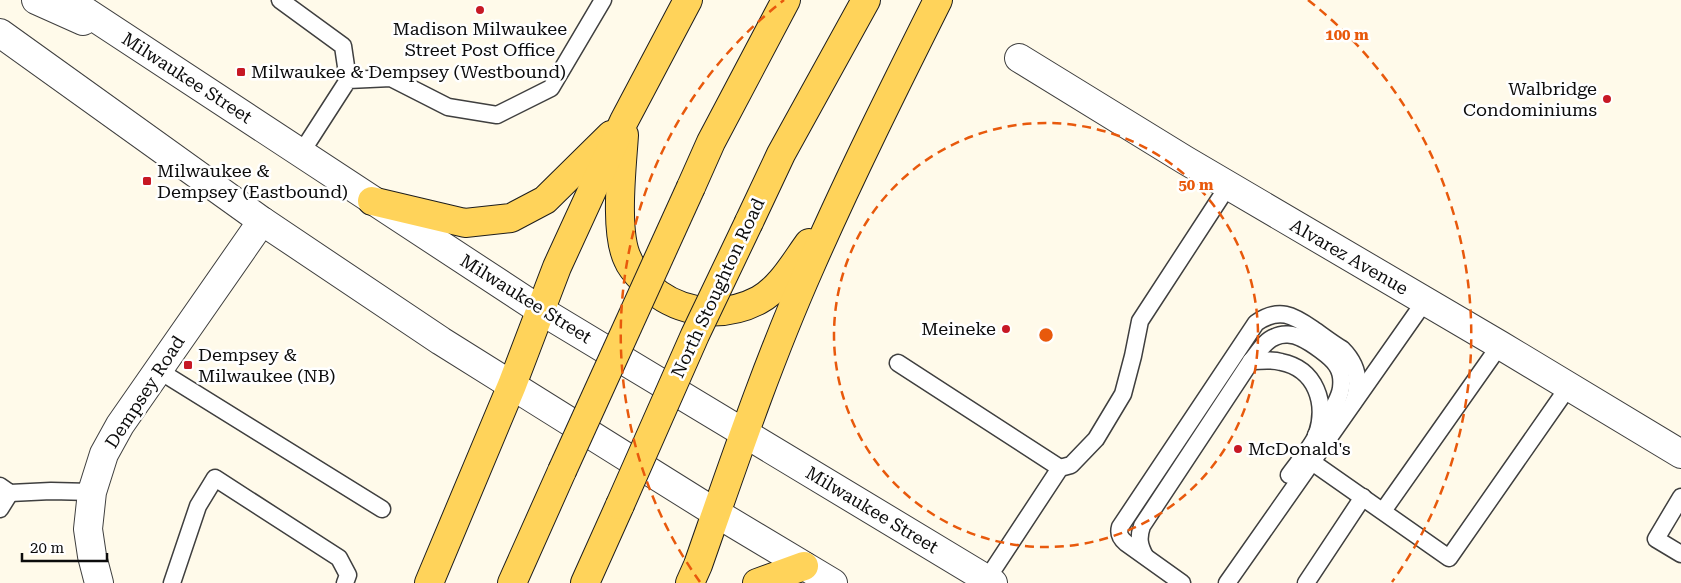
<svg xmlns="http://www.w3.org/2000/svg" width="1681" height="583" viewBox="0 0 1681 583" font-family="'Roboto Serif',serif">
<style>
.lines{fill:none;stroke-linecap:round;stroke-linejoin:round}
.service-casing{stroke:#3f3f3f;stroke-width:19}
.minor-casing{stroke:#3f3f3f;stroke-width:30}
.tertiary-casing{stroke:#3f3f3f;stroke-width:30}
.primary-casing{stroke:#1d1d1d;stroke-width:30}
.service{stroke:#fff;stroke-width:16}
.minor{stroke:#fff;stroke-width:28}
.tertiary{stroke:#fff;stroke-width:28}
.primary{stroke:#ffd35a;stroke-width:28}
.primary-bridge-casing{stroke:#1d1d1d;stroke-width:30;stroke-linecap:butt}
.primary-bridge{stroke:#ffd35a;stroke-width:28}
.ring{fill:none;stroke:#e8590c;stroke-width:2.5;stroke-dasharray:9 6}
.poi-dot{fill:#c71824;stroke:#fff;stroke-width:2}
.labels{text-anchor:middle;stroke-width:5;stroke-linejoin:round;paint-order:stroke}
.poi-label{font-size:18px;fill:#0c0c0c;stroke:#fff;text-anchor:start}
.street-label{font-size:18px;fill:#0c0c0c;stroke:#fff}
.centre{fill:#e8590c;stroke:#fff;stroke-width:2.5}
.ring-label{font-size:15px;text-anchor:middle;font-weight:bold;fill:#e8590c;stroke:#fff;stroke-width:5;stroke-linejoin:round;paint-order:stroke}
</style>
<rect width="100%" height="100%" fill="#fffaea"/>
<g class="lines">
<g class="service-casing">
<g id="service">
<polyline points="280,0 343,46 348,80"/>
<polyline points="301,153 348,80 391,78 448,107 497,115 551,88 603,0"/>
<path d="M1251,361C1261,361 1271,359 1281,362C1316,369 1327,403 1317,434C1313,445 1296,465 1289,475"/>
<polyline points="898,363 1060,468"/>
<polyline points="158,370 382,509"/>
<polyline points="1312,462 1449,558 1569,386"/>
<polyline points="0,486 10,493 51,491 92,492"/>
<polyline points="1681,497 1656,539 1681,554"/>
<polyline points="0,509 10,493"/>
<polyline points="1383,511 1500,345"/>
<path d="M1145,556C1139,545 1138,538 1142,526L1251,361C1258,353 1264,341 1275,337C1282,333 1294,334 1301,338C1310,342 1332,357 1337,366C1341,372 1342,380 1341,388C1339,403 1324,422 1316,435"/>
<polyline points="987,579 1060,468 1071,465 1096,439 1123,394 1133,356 1140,321 1228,186"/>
<polyline points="172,583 198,506 215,478 339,558 348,575 345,583"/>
<path d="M1182,583L1126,543C1120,538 1118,534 1120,527L1256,323C1279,307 1293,315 1313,329C1323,336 1332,343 1342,349C1358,365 1361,383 1353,403"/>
<polyline points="1227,583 1425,301"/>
<polyline points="1306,583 1363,497"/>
</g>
</g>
<g class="minor-casing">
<polyline id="minor" points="1019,58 1185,160 1500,345 1681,454"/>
</g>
<g class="tertiary-casing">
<g id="tertiary">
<polyline points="36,0 83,21"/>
<polyline points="68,0 540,310 993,583"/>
<polyline points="0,33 262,221 441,341 716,513 833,583"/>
<polyline points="99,583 92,556 88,529 92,492 104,454 120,425 262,221"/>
</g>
</g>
<g class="primary-casing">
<g id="primary">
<path d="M624,135C622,167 614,233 628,260C631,268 638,275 644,281C649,285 653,290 658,294C688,315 727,317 759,300C781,288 795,262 809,243"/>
<polyline points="691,187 711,142 786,0"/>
<polyline points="372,201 465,223 511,218 545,200 611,135"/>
<polyline points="749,222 781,154 866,0"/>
<polyline points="429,583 512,385 557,267 624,121 688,0"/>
<polyline points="512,583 562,471"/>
<polyline points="585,583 620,505"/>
<path d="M690,583L698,565C733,465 767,364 810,267C850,176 894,88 938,0"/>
<polyline points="757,583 804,566"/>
</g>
</g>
<use href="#service" class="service"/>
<use href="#minor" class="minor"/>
<use href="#tertiary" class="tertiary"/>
<use href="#primary" class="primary"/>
<g class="primary-bridge-casing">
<g id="primary-bridge">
<polyline points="562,471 691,187"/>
<polyline points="620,505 695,335 749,222"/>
</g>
</g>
<use href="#primary-bridge" class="primary-bridge"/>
</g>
<g class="ring">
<circle cx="1046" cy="335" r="212"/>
<path d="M700 582A425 425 0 0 1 784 0M1308 0A425 425 0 0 1 1392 582"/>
</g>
<g class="poi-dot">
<circle cx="480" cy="10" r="5"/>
<rect x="236" y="67" width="10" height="10" rx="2.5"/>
<circle cx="1607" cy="99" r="5"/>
<rect x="142" y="176" width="10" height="10" rx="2.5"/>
<circle cx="1006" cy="329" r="5"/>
<rect x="183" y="360" width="10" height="10" rx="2.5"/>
<circle cx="1238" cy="449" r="5"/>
</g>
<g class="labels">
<g class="poi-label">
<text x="480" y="35" text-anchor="middle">Madison Milwaukee<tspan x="480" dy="21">Street Post Office</tspan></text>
<text x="251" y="78">Milwaukee &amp; Dempsey (Westbound)</text>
<text x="1597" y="95" text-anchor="end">Walbridge<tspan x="1597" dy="21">Condominiums</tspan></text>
<text x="157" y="177">Milwaukee &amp;<tspan x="157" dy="21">Dempsey (Eastbound)</tspan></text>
<text x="996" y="335" text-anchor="end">Meineke</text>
<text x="198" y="361">Dempsey &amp;<tspan x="198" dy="21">Milwaukee (NB)</tspan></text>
<text x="1248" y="455">McDonald's</text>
</g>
<g class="street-label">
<text transform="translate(187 78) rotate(33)" y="6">Milwaukee Street</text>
<text transform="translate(1349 257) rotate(30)" y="6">Alvarez Avenue</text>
<text transform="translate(718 288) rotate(-65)" y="6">North Stoughton Road</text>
<text transform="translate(526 299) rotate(32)" y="6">Milwaukee Street</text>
<text transform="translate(145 392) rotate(-57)" y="6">Dempsey Road</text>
<text transform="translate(872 510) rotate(31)" y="6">Milwaukee Street</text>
</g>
</g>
<circle cx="1046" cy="335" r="8" class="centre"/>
<g class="ring-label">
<text x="1347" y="40">100 m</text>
<text x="1196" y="190">50 m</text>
</g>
<path d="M22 553v8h85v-8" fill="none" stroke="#0c0c0c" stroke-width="2.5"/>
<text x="30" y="553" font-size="15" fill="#0c0c0c" stroke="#ffffff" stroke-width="4" paint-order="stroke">20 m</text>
</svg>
